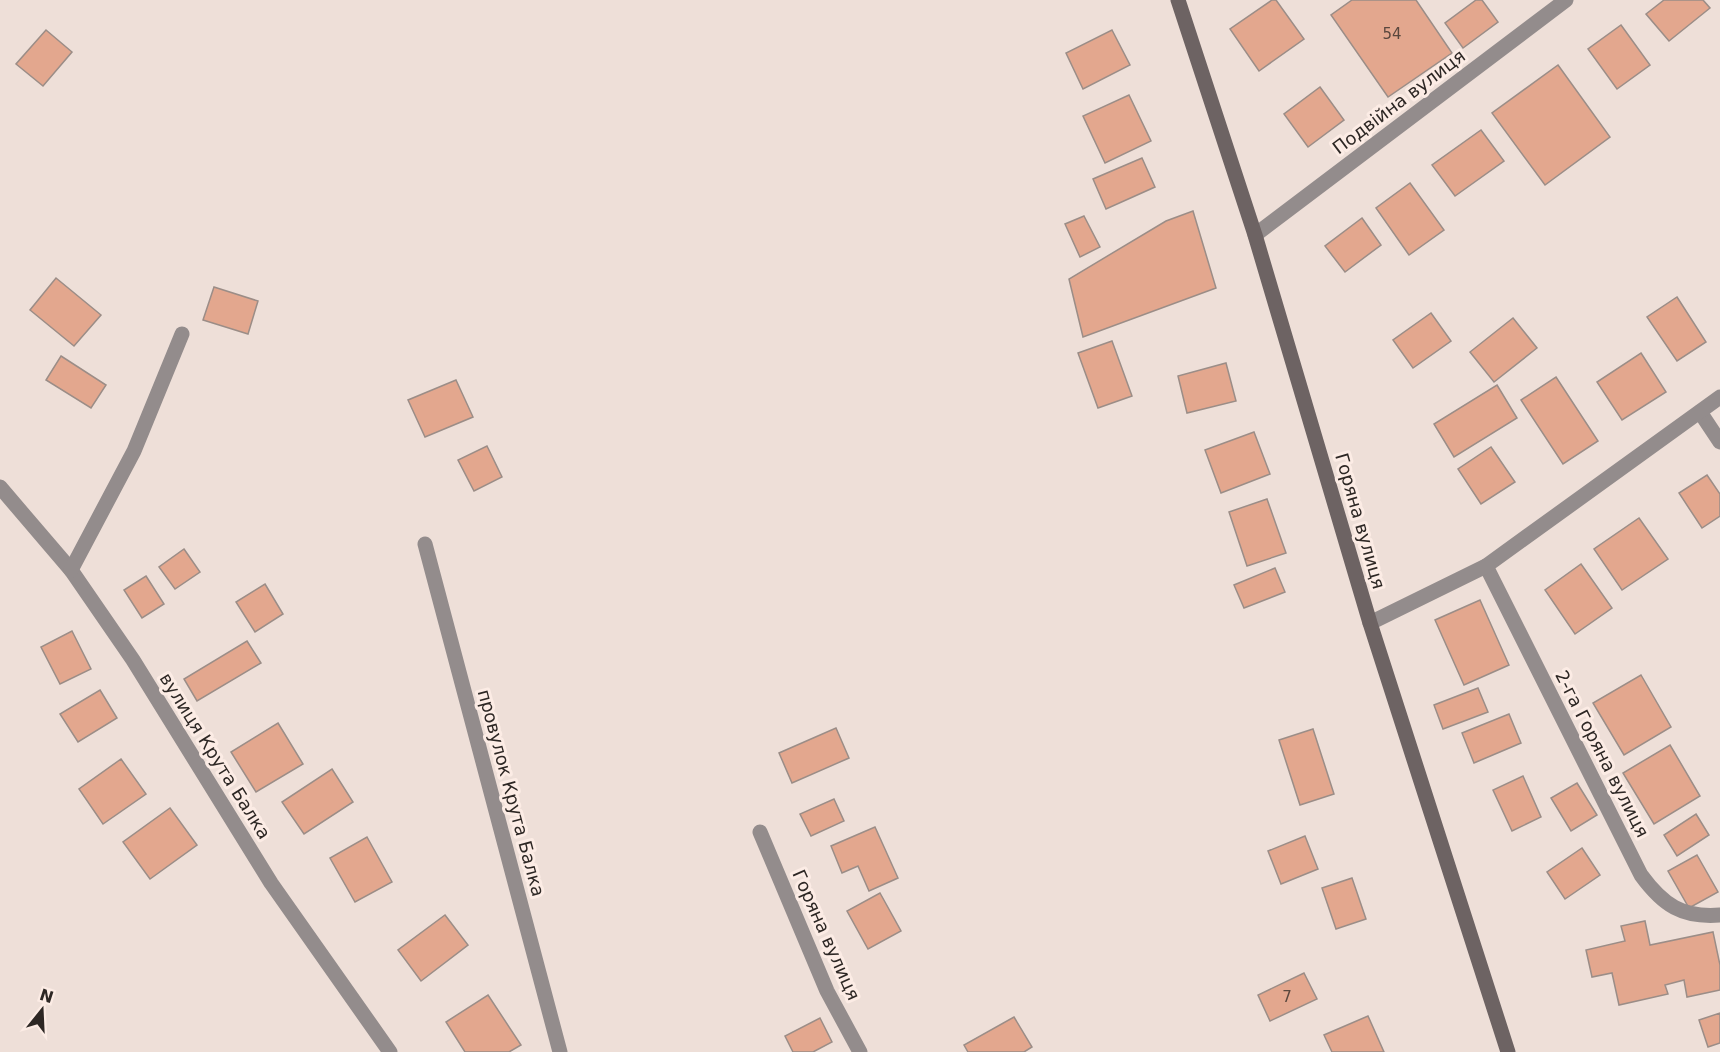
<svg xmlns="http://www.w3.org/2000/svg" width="1720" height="1052" viewBox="0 0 1720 1052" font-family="'DejaVu Sans',sans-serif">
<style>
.building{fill:#e3a78e;stroke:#9b8d87;stroke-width:1.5}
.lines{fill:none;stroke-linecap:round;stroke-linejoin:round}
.street{stroke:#938c8c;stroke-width:15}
.secondary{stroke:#6d6363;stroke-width:15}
.labels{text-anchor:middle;stroke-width:6;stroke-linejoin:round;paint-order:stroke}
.number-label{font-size:15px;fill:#5a473e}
.street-label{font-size:18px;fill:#2d2724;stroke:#fcece5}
</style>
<rect width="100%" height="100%" fill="#eedfd8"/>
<g class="building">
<polygon points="1272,0 1276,0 1304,39 1259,71 1230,29"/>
<polygon points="1352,0 1416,0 1452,53 1388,97 1331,15"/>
<polygon points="1476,0 1482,0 1498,22 1463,48 1445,23"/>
<polygon points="1664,0 1703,0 1710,8 1669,41 1646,14"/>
<polygon points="1621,25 1650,65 1617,89 1588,49"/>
<polygon points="46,30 72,52 43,86 16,64"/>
<polygon points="1112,30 1130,65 1083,89 1066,53"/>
<polygon points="1558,65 1610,137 1545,185 1492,113"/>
<polygon points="1320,87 1344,120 1308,147 1284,114"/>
<polygon points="1129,95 1151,141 1105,163 1083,116"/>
<polygon points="1481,130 1504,161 1455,196 1432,165"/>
<polygon points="1142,158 1155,187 1106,209 1093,179"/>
<polygon points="1410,183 1444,230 1409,255 1376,208"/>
<polygon points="1193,211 1216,288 1083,337 1069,279 1166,221"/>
<polygon points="1084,216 1100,247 1080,257 1065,224"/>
<polygon points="1362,218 1381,245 1345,272 1325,246"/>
<polygon points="56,278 101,315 74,346 30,310"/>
<polygon points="214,287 258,301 248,334 203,320"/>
<polygon points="1677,297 1706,342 1677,361 1647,317"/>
<polygon points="1431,313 1451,341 1413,368 1393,340"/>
<polygon points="1513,318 1537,348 1494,382 1470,352"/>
<polygon points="1112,341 1132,396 1098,408 1078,353"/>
<polygon points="1641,353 1666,392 1622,420 1597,382"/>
<polygon points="61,356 106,385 91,408 46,380"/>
<polygon points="1226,363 1236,401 1187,413 1178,376"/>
<polygon points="1556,377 1598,441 1563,464 1521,400"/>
<polygon points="456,380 473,417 425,437 408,400"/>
<polygon points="1497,385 1517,418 1454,457 1434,424"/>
<polygon points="1254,432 1270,474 1221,493 1205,450"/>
<polygon points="487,446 502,477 474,491 458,460"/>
<polygon points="1491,447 1515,482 1481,504 1458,469"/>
<polygon points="1707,475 1720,494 1720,516 1702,528 1679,493"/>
<polygon points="1267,499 1286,553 1247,566 1229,512"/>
<polygon points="1639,518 1668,559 1622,590 1594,549"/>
<polygon points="184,549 200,572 175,589 159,567"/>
<polygon points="1581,564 1612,608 1575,634 1545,590"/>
<polygon points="1275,568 1285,592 1244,608 1234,585"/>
<polygon points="146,576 164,604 142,618 124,590"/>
<polygon points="265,584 283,614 255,632 236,602"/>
<polygon points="1480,600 1509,665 1464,685 1435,620"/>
<polygon points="72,631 91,669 60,684 41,647"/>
<polygon points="247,641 261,663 197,701 184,679"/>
<polygon points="1641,675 1671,727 1624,755 1593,703"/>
<polygon points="1478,688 1488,712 1443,729 1434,705"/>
<polygon points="100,690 117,718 78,742 60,714"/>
<polygon points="1509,714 1521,743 1474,763 1462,733"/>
<polygon points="278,723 303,764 256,792 231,752"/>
<polygon points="836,728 849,758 792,783 779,753"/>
<polygon points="1313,729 1334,794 1300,805 1279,740"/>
<polygon points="1670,745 1700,796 1654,824 1623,773"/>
<polygon points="121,759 146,794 103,824 79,789"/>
<polygon points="332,769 353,802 304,834 282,802"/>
<polygon points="1523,776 1541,817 1512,831 1493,790"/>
<polygon points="1577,783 1597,815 1571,831 1551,798"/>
<polygon points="834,799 844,821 811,836 800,814"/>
<polygon points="170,808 197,845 150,879 123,842"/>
<polygon points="1696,814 1709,835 1677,856 1664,835"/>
<polygon points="875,827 898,878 869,891 858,866 842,873 831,846"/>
<polygon points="1305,836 1318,869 1281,884 1268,851"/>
<polygon points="367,837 392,882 355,902 330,858"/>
<polygon points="1582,848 1600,875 1565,899 1547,872"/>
<polygon points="1697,855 1718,892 1689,908 1668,871"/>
<polygon points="1352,878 1366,919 1336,929 1322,888"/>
<polygon points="880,893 901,931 868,949 847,911"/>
<polygon points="445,915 468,945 421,981 398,950"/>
<polygon points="1645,921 1650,945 1713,932 1720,965 1720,990 1687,997 1684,980 1665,985 1668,994 1619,1005 1612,973 1592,977 1586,950 1625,941 1621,926"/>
<polygon points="1304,973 1317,999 1270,1021 1258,995"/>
<polygon points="488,995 521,1045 509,1052 465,1052 446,1022"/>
<polygon points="1720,1013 1720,1043 1708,1047 1699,1020"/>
<polygon points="1368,1016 1384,1052 1332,1052 1324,1035"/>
<polygon points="1014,1017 1032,1047 1024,1052 968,1052 964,1045"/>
<polygon points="820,1018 832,1042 813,1052 793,1052 785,1036"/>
</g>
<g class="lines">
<g class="street">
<polyline points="1255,235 1566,0"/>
<polyline points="1700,412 1720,442"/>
<polyline points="0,487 71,570 133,660 271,883 390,1052"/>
<polyline points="425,544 560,1052"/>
<path d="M1486,566L1641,875C1663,905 1682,918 1720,915"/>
<polyline points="71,570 134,451 182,334"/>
<polyline points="1370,623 1486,566 1720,397"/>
<polyline points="760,832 827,991 860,1052"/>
</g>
<polyline class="secondary" points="1178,0 1255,235 1370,623 1508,1052"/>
</g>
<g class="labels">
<g class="number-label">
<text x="1392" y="39">54</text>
<text x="1287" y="1002">7</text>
</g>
<g class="street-label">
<text transform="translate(1399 102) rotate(-37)" y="6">Подвійна вулиця</text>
<text transform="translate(1360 521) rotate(74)" y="6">Горяна вулиця</text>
<text transform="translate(1602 754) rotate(63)" y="6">2-га Горяна вулиця</text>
<text transform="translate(215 756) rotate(58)" y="6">вулиця Крута Балка</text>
<text transform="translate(511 793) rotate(75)" y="6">провулок Крута Балка</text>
<text transform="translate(826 935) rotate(66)" y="6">Горяна вулиця</text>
</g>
</g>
<g transform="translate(42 1010) rotate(18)" stroke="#fcece5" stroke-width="4.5" paint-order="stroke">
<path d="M0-4.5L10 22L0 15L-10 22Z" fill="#2d2724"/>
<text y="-9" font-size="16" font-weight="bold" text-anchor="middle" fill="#2d2724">N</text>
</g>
</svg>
